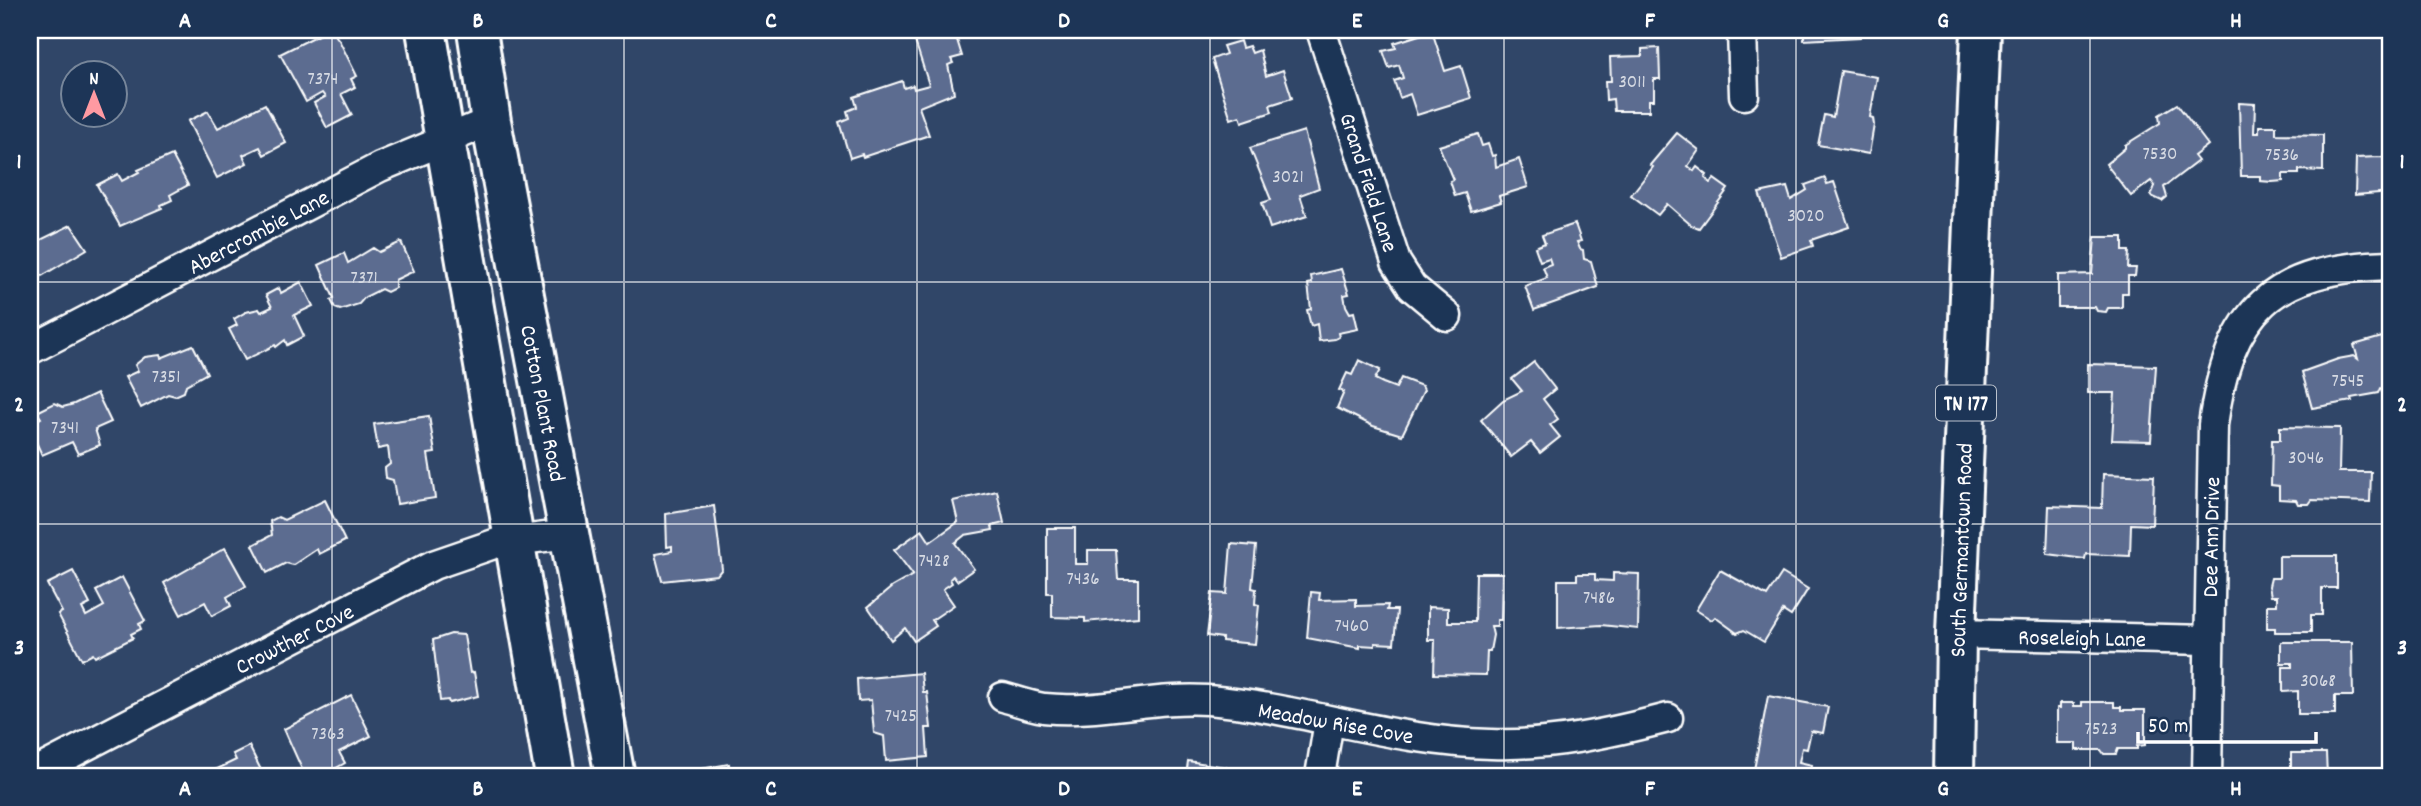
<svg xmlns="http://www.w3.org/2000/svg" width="2421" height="806" viewBox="0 0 2421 806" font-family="Dekko,sans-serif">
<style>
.building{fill:#5b6c90;stroke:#fff;stroke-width:2}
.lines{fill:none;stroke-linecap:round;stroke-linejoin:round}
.street-casing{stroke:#fff;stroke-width:33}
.secondary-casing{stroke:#fff;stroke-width:44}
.primary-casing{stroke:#fff;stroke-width:44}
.street{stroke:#1d3557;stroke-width:28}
.secondary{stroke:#1d3557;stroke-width:38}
.primary{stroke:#1d3557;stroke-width:38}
.grid{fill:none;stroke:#fff;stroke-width:2;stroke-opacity:0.55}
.labels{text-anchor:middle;stroke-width:6;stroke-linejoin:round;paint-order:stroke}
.number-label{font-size:19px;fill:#d6dae3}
.shield{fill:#1d3557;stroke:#bbc2cd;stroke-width:2}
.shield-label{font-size:21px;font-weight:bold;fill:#fff}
.street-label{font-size:23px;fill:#fff;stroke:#1d3557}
.neatline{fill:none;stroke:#fff;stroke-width:2.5}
.grid-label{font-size:23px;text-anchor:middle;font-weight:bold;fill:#fff}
</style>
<rect width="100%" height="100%" fill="#304668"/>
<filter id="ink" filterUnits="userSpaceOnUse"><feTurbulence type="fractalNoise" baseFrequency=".0143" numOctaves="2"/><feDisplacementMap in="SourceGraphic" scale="14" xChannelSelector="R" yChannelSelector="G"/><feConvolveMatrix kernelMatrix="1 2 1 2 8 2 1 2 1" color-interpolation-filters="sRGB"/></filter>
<g filter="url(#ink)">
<g class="building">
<polygon points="328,30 331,30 339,40 357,76 351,79 355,87 341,94 352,115 327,128 314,103 325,97 322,93 306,102 280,54"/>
<polygon points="940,30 954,30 962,56 951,59 953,63 948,65 954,93 919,107 929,135 863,157 862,154 850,158 839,122 849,118 847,111 857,107 854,97 902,81 904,88 913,85 914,89 929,85 914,38"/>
<polygon points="1804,30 1860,30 1860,37 1804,40"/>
<polygon points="1432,31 1445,71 1461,66 1471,98 1417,115 1410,94 1400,98 1394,81 1403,78 1399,65 1389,68 1383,51 1396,48 1394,43"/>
<polygon points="1240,41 1242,48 1249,46 1252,53 1260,50 1266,76 1283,70 1292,98 1270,105 1272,112 1242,122 1240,116 1231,119 1212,59 1226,54 1223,46"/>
<polygon points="1659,48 1660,79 1654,79 1654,100 1649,100 1649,111 1614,111 1613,99 1606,100 1605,81 1611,81 1610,57 1642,56 1642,49"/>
<polygon points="1841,71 1877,77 1870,117 1873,118 1874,125 1869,154 1818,145 1824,115 1833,117"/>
<polygon points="2239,103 2255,104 2254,133 2259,133 2259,126 2276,126 2276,134 2323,135 2323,171 2299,170 2299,174 2283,174 2283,181 2272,182 2260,181 2260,176 2241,176"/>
<polygon points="265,104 286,143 264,155 260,147 243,155 247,163 217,178 188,121 208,111 218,128"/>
<polygon points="2177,104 2208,145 2194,156 2198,161 2164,187 2167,197 2162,201 2151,196 2155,186 2151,181 2131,196 2106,164 2125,148 2125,145 2160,123 2159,115"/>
<polygon points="1304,131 1319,188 1300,195 1307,216 1270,228 1262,203 1271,200 1250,148"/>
<polygon points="1677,133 1699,150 1688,166 1694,171 1697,167 1707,175 1705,178 1711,183 1714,179 1728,189 1699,228 1691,225 1667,204 1658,215 1631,195 1653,167 1650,165"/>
<polygon points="1478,134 1482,146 1488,144 1492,156 1495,155 1496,167 1519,159 1528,187 1499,196 1501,202 1471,211 1465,193 1455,196 1450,181 1453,180 1439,146"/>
<polygon points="172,155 188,185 170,195 172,200 161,205 162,208 120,226 97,185 118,174 122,181 139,172 138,170"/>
<polygon points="2378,157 2391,158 2391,192 2355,195 2356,158"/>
<polygon points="1825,178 1827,184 1834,182 1849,227 1811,240 1813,246 1781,257 1759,193 1787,187 1791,200 1807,190 1805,185"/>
<polygon points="1575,224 1581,241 1577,242 1580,249 1583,250 1584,259 1591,261 1598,287 1534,310 1525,286 1547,278 1543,267 1551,264 1549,258 1540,261 1535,247 1545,243 1542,235"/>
<polygon points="71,225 87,249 30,283 30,245"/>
<polygon points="2095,237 2123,237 2123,251 2129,251 2128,268 2136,268 2135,276 2128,276 2128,293 2122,293 2122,308 2108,308 2106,312 2097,311 2095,307 2058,307 2058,275 2092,274"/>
<polygon points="401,242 414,271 395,280 395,288 387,292 381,289 365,297 359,304 340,310 335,308 331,300 334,298 319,265 344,253 348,263 373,248 379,252"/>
<polygon points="1341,269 1349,294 1344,295 1346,306 1350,313 1354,312 1358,329 1338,333 1339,337 1335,339 1319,341 1317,324 1311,326 1307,310 1311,309 1308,284 1312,283 1311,276"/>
<polygon points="301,282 313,306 294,315 304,336 287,345 285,340 276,347 275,345 245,360 229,329 237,325 234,319 246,312 259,309 261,312 272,307 266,295 279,288 281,293"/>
<polygon points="2382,337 2391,372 2391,386 2381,388 2379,393 2351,398 2352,401 2312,408 2302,372 2338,359 2354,356 2358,359 2354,345"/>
<polygon points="193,345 207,373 186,385 184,392 175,396 168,394 141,408 125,377 138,371 135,365 145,357 160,355 161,358"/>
<polygon points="1359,360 1380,370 1375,379 1383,383 1396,388 1401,378 1422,386 1424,390 1402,435 1373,426 1337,408 1344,392 1339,390 1347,373 1352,375"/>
<polygon points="1534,362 1555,389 1543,399 1558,419 1550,425 1560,437 1540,453 1531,442 1511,457 1481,420 1503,400 1522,391 1512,379"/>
<polygon points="2088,364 2156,366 2151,441 2112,440 2115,393 2088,393"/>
<polygon points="97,393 111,422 95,429 100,445 78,454 72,442 42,455 30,429 30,424 41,418 37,412 55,403 63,407 74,404"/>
<polygon points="429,416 435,453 428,454 435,498 397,504 393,480 386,478 385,468 390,464 388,447 378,449 374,424"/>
<polygon points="2280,427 2340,428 2339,472 2371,472 2370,502 2312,500 2309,504 2298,504 2296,500 2279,499 2279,486 2271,485 2272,440 2280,440"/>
<polygon points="2103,474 2154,476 2152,525 2131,524 2130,556 2086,554 2085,559 2047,554 2049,506 2102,508"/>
<polygon points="997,491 1004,523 992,526 993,530 965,535 955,543 974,569 957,581 953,576 950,579 952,583 943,589 954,605 932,620 936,626 914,641 905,628 891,640 868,607 892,587 913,575 894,550 922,530 930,542 958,522 953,501"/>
<polygon points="325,500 345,541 319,554 317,549 293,565 286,563 267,573 253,545 272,535 270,521 278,517 284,520"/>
<polygon points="714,506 722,569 717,575 662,581 655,554 672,551 672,546 667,547 666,514"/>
<polygon points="1047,528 1075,528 1075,564 1088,564 1088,550 1116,550 1118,579 1138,579 1138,617 1085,622 1085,618 1052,617 1052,593 1047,593"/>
<polygon points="1231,544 1256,546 1252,588 1256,589 1255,604 1259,605 1255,644 1222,641 1222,638 1207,636 1212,593 1227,594"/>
<polygon points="225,548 246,586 227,597 231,606 212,616 205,602 181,615 164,583"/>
<polygon points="2279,556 2337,556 2337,588 2322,588 2322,615 2311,615 2311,632 2275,632 2275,628 2267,628 2267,605 2277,605 2277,596 2271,596 2269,586 2271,578 2279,578"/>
<polygon points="1720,570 1767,596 1782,573 1808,589 1791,616 1783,611 1764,642 1744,630 1737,633 1715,617 1712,620 1696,610"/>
<polygon points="73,571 90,604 82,608 86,616 104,606 96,591 122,577 145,621 139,624 141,629 131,634 133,638 95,657 93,654 82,660 58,614 62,612 47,584"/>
<polygon points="1476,573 1502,573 1501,620 1497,620 1497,626 1491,626 1493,635 1490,651 1487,651 1486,675 1434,674 1435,640 1428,640 1428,607 1448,608 1448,622 1475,622"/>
<polygon points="1613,573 1639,574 1638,629 1601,625 1558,628 1558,580 1577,580 1577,574 1595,574 1595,580 1613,581"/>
<polygon points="1311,592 1320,593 1319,600 1356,599 1356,606 1388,605 1387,610 1397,610 1394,644 1375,643 1375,646 1360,645 1360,648 1307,638"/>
<polygon points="451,634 464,635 470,673 474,672 478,696 449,703 448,700 440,701 433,640"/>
<polygon points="2281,642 2352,642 2353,696 2335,696 2335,714 2298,714 2298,691 2283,692 2283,667 2292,667 2292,663 2281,663"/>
<polygon points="921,673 923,692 927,692 931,728 926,728 928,757 886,761 884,736 874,733 871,700 858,701 857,679"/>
<polygon points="351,695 371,736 339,752 345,763 333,770 336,776 305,776 284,729"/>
<polygon points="1768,696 1828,707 1823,733 1811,731 1807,749 1802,748 1799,762 1812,765 1810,776 1753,775"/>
<polygon points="2082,702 2114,702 2114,707 2121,707 2121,710 2145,710 2145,745 2137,746 2137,749 2118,749 2116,754 2104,754 2101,750 2076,750 2076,743 2057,743 2057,708 2060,708 2060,703 2074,703 2074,706 2082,706"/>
<polygon points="249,746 264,776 194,776 205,771 207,774 236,760 233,754"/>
<polygon points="2291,753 2326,753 2327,776 2291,776"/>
<polygon points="1188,761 1226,767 1225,773 1234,774 1239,770 1253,772 1259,776 1186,776"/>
<polygon points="729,764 730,776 685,776 684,772"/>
</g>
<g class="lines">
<g class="street-casing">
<g id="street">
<polyline points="1321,30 1396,262 1412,287 1447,316"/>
<polyline points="1742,30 1744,95"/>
<polyline points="30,350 380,167 491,121"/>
<polyline points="1956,634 2207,640"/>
<path d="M1003,697C1017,701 1030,706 1044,708C1098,714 1154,696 1208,700C1303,708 1395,742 1491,744C1552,746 1610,733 1668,718"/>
<polyline points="30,775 433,565 497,543 569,534"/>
<polyline points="1320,776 1329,721"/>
<path d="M2207,776L2213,425C2229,309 2272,268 2391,265"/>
</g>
</g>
<g class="secondary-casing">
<g id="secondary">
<polyline points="426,30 555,776"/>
<polyline points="477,30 491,121 615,776"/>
</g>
</g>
<g class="primary-casing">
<polyline id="primary" points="1954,776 1956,634 1981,30"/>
</g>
<use href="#street" class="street"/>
<use href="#secondary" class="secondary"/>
<use href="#primary" class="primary"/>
</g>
</g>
<path class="grid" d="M332,30V776M624,30V776M917,30V776M1210,30V776M1504,30V776M1796,30V776M2090,30V776M30,282H2391M30,524H2391"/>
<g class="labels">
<g class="number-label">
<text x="323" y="84">7374</text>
<text x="1632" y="87">3011</text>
<text x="2160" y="159">7530</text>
<text x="2282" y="160">7536</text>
<text x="1288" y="182">3021</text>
<text x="1806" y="221">3020</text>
<text x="364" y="283">7371</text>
<text x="166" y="382">7351</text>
<text x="2348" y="386">7545</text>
<text x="65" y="433">7341</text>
<text x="2306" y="463">3046</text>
<text x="934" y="566">7428</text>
<text x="1083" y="584">7436</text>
<text x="1599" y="603">7486</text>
<text x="1352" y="631">7460</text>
<text x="2318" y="686">3068</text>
<text x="901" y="721">7425</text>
<text x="2101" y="734">7523</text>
<text x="328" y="739">7363</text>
</g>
<rect class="shield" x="1936" y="385.5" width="60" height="35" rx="5"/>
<g class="shield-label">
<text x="1966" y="410">TN 177</text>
</g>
<g class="street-label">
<text transform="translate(1370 182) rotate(72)" y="8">Grand Field Lane</text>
<text transform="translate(258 231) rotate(-28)" y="8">Abercrombie Lane</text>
<text transform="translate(544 403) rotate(79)" y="8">Cotton Plant Road</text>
<text transform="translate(2210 537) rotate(-89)" y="8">Dee Ann Drive</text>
<text transform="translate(1960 550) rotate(-88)" y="8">South Germantown Road</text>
<text transform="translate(2082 637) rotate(1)" y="8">Roseleigh Lane</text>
<text transform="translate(294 638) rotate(-27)" y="8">Crowther Cove</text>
<text transform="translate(1336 722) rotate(10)" y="8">Meadow Rise Cove</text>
</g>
</g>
<rect width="2421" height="806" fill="none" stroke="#1d3557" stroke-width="77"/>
<g transform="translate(94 94)"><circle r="33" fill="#1d3557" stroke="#77869a" stroke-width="2"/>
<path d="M0-5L12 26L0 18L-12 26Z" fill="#ff9aa2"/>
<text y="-10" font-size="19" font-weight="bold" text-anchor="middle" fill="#ffffff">N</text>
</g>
<path d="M2138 732v10h178v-10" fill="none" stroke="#ffffff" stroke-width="3.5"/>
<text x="2148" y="732" font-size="21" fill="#ffffff" stroke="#1d3557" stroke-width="5" paint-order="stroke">50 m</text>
<rect x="38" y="38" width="2344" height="730" class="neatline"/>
<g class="grid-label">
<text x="185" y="27">A</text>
<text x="478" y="27">B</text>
<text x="771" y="27">C</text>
<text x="1064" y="27">D</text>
<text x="1357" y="27">E</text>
<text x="1650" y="27">F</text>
<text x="1943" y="27">G</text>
<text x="2236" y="27">H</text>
<text x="19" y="168">1</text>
<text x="2402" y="168">1</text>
<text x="19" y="411">2</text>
<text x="2402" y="411">2</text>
<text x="19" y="654">3</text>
<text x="2402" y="654">3</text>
<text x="185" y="795">A</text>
<text x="478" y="795">B</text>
<text x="771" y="795">C</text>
<text x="1064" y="795">D</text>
<text x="1357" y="795">E</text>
<text x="1650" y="795">F</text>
<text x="1943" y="795">G</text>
<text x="2236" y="795">H</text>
</g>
</svg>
